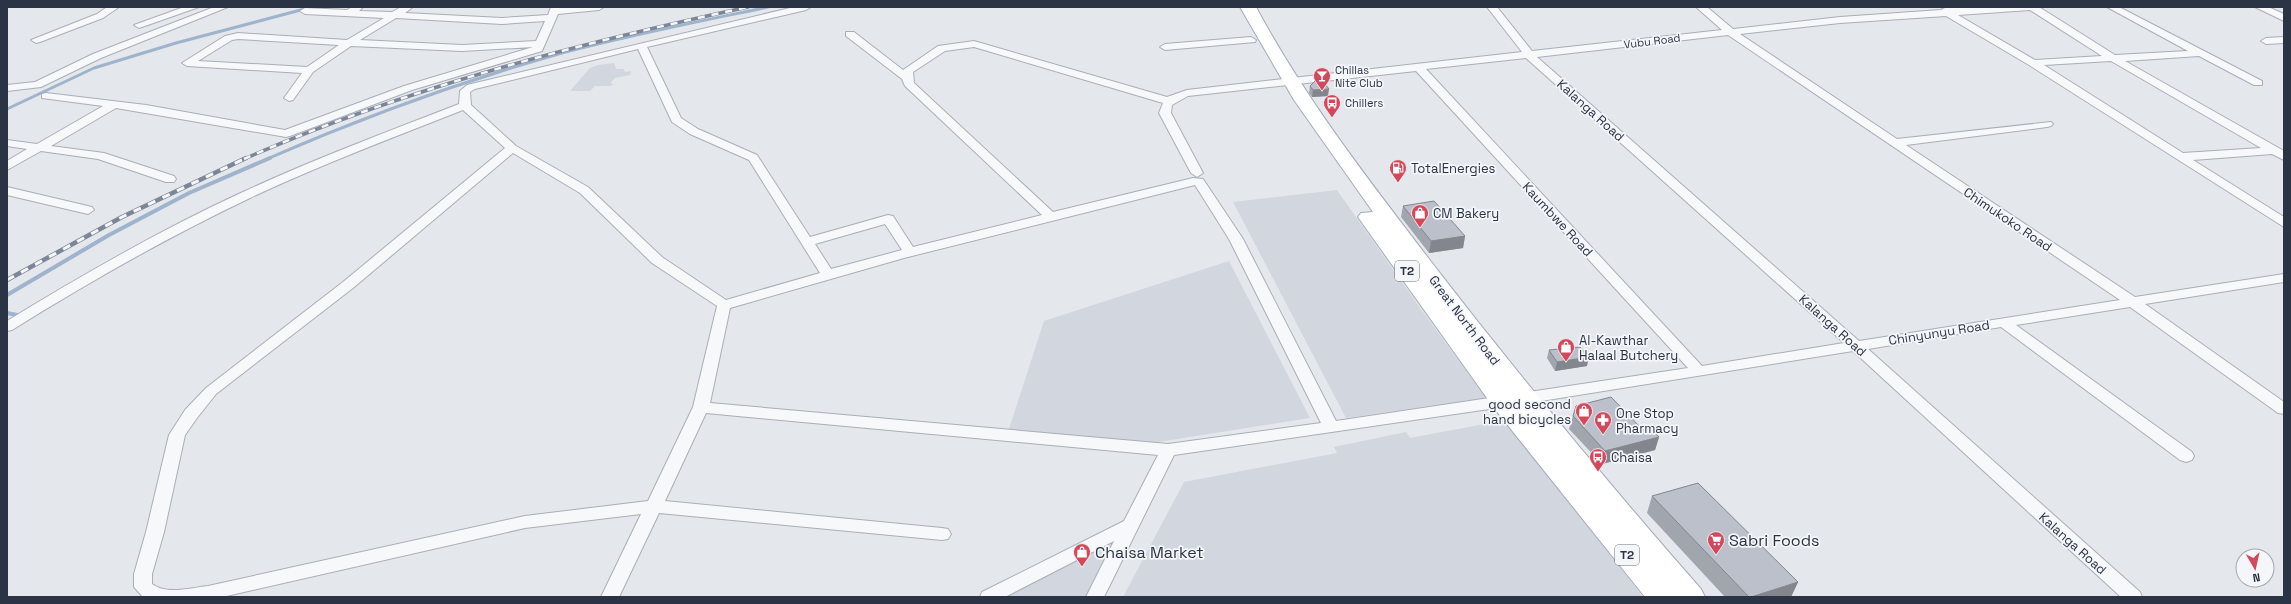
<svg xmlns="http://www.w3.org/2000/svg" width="2291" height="604" viewBox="0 0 2291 604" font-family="'Space Grotesk',sans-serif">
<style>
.built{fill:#d2d6de}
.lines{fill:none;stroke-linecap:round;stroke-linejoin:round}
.stream-far1{stroke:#9fb4cc;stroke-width:3}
.stream{stroke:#9fb4cc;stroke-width:4}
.minor-casing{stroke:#a9aeb7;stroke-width:2}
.primary-casing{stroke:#a3abb8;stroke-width:2}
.minor{fill:#f7f8fa;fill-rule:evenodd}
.primary{fill:#fff;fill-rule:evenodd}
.rail-far1-casing{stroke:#7d8696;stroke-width:3.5}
.rail-casing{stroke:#7d8696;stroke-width:4.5}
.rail-far1{stroke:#f4f6f9;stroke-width:2.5;stroke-dasharray:7;stroke-linecap:butt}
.rail{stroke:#f4f6f9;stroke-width:3;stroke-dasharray:8;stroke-linecap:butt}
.wall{fill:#a1a5ae}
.shaded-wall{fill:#83868d}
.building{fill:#bbc0ca;stroke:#83868d}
.labels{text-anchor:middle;stroke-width:3.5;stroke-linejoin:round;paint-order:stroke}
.far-street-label{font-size:11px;fill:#2b3445;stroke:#f4f6f9}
.far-poi-label{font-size:11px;fill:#2b3445;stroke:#f4f6f9;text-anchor:start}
.shield{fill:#f4f6f9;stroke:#676e7b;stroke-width:1}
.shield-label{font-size:12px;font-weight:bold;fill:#2b3445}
.street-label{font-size:13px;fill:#2b3445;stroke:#f4f6f9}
.poi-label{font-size:13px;fill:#2b3445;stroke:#f4f6f9;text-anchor:start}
.near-poi-label{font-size:16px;fill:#2b3445;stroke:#f4f6f9;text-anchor:start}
</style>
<rect width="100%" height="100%" fill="#e4e7ec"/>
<g class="built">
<polygon points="614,63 616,69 624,69 625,72 631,71 630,75 615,78 610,83 613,84 611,86 595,86 590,91 570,91 590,68 598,65"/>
<polygon points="1337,190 1423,312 1486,398 1346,418 1233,202"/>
<polygon points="1229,261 1310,418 1152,443 1009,429 1044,321"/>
<polygon points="1506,420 1643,597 1123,597 1184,482 1337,453 1334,447 1406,432 1410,438"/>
<polygon points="1120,537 1091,597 997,597"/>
</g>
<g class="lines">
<g class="stream-far1">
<polyline points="7,109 94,68 176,43 312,7"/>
<path d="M267,159C361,118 457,83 555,55C625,36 697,22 768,7"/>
</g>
<g class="stream">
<polyline points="7,295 109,235 189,193 270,158"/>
<polyline points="7,313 17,315"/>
</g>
<g class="minor-casing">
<g id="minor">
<polygon points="107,7 119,7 103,18 40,42 36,43 31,40 97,14"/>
<polygon points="184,7 199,7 142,27 139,28 134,25"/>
<polygon points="214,7 228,7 101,58 41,87 7,91 7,85 35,82 93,54"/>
<path d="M352,7H363L359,11L392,12L401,7H413L405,13L502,18L548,15L551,7H604L599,10L558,14L542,51L412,90L290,136L286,137L116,108L51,146L104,153L174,176L176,179L174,182H166L98,159L41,151L7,170V161L27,149L7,146V140L37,144L103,106L42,98V94L46,93L146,105L285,130L404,86L533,47L462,51L351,46L313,72L293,100L289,101L284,98L302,73L187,66L182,63L225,36L238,33L347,40L384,18L305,14L300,11L305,8L347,10ZM396,18L502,24L545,21L536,41L462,45L360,40ZM238,39L339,45L307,67L198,61L232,40Z"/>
<path d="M794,7H811L806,10L647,47L681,118L698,129L757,155L810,237L888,215L893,216L913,247L1042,215L905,86L902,79L846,36V32H854L903,70L938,46L974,41L1167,97L1187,90L1522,52L1487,7H1497L1532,51L1722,30L1696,7H1707L1733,29L1840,17L1941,10L1945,8L2039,7L2115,55L2188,51L2107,7H2119L2262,81V85H2254L2199,56L2125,61L2284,151V160L2272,154L2193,160L2284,217V227L2029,65L1946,16L1840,23L1740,34L1897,139L2051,122L2053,124L2051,126L2047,127L1906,145L2135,297L2284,274V282L2145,304L2284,402V414L2278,413L2130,307L2016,325L2192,452L2194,456L2192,460L2186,462L2180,460L2001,327L1868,349L2140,592L2142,597H2121L1853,351L1503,407L1174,455L1104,597H1086L1114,541L1005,597H980L982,592L1124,521L1158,455L706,413L665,501L942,528L948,529L951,534L948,539L942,540L659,513L619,597H601L641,514L525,528L222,597H143L134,587V574L146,532L169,435L185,410L206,388L343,282L505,148L463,110C392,138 320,165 250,198C168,237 89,282 12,330L7,331V321C84,274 162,229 243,192C314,159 387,132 459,104L460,91L467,85ZM2030,10L2102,56L2035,60L1958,15ZM1728,35L2120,300L1859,341L1537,57ZM974,47L1163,103L1159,113L1191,173L1197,177L1203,173L1171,113L1172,105L1188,96L1416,71L1688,368L1336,421L1243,239L1203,179L1193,178L1053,212L914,83L913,72L945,51ZM638,49L672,122L690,134L749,160L820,273L726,300L662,257L588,187L516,146L471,105L470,92L475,89ZM1526,58L1844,343L1702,366L1426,69ZM2111,61L2261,148L2183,153L2044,65ZM513,153L580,193L652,263L717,306L693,407L648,501L525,516L208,586C190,588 167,595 152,584V574L164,532L185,435L197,418L216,394L353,288ZM1195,185L1229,239L1321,423L1168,444L710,403L730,308L904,258ZM885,224L902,250L831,269L815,244Z"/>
<polygon points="2255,7 2268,7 2284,14 2284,21"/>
<polygon points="1251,37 1256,40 1255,42 1165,50 1160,47 1165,44"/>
<polygon points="2284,37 2284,43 2266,44 2261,41 2266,38"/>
<polygon points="7,187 92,207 94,210 88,214 7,195"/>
</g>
</g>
<g class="primary-casing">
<path id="primary" d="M1240,7H1256C1304,97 1367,178 1429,259C1516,372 1607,482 1701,589L1705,597H1645L1494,408L1358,217L1361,213L1373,212L1294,100Z"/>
</g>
<use href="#minor" class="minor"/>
<use href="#primary" class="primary"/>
<g class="rail-far1-casing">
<path id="rail-far1" d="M244,159C406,88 576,44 748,7"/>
</g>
<g class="rail-casing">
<polyline id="rail" points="7,280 122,217 246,158"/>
</g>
<use href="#rail-far1" class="rail-far1"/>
<use href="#rail" class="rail"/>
</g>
<g class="wall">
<polygon points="1310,86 1328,96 1312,97 1309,93"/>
<polygon points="1403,206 1465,236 1463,248 1429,253 1401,217"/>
<polygon points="1549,350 1587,366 1555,371 1547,358"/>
<polygon points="1573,416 1643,430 1659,437 1655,450 1602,464 1569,429"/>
<polygon points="1652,496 1798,582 1791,597 1725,597 1647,513"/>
</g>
<g class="shaded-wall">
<polygon points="1329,89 1328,96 1312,97 1313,90"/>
<polygon points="1465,236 1463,248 1429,253 1431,241"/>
<polygon points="1589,357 1587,366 1555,371 1557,362"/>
<polygon points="1659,437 1655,450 1602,464 1605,451"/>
<polygon points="1798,582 1791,597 1751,597"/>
</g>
<g class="building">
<polygon points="1316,80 1322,80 1329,89 1313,90 1310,86"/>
<polygon points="1434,201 1465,236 1431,241 1403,206"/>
<polygon points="1580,347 1589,357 1557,362 1549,350"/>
<polygon points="1611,397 1643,430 1650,428 1659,437 1605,451 1573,416 1576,406"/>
<polygon points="1698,483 1798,582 1751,597 1749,597 1652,496"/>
</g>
<defs>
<g id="bar-pin" transform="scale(0.9)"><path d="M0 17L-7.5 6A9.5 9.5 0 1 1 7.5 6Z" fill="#d1495b" stroke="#f4f6f9"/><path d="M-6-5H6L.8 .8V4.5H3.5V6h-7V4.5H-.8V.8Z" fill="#fff"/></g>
<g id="bus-pin" transform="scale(0.9)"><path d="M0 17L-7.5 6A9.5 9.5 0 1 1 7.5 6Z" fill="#d1495b" stroke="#f4f6f9"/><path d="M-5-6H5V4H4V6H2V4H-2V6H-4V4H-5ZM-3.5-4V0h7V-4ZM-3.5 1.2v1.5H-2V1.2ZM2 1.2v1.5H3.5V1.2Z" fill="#fff"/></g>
<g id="fuel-pin" transform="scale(0.9)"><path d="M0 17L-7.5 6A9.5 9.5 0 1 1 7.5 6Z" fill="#d1495b" stroke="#f4f6f9"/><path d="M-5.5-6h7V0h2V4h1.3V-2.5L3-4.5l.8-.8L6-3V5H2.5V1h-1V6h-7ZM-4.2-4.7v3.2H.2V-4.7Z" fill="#fff"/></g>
<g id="shop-pin" transform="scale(0.9)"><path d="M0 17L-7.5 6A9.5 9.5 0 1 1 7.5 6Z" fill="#d1495b" stroke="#f4f6f9"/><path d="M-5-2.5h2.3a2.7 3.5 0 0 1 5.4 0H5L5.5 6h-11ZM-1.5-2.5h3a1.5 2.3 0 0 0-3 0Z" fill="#fff"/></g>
<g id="pharmacy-pin" transform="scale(0.9)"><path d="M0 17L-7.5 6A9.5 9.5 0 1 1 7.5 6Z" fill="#d1495b" stroke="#f4f6f9"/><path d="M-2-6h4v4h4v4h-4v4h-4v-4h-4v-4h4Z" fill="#fff"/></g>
<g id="supermarket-pin" transform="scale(0.9)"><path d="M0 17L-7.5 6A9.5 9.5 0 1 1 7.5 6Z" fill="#d1495b" stroke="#f4f6f9"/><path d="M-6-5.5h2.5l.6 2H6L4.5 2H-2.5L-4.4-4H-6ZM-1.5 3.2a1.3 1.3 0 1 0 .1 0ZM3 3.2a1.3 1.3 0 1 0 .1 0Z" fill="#fff"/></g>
</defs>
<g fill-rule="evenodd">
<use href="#bar-pin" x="1322" y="76"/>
<use href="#bus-pin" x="1332" y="103"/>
<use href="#fuel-pin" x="1398" y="168"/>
<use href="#shop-pin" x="1420" y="213"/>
<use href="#shop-pin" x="1566" y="347"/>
<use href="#shop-pin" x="1584" y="411"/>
<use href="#pharmacy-pin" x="1603" y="420"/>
<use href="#bus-pin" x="1598" y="457"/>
<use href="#supermarket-pin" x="1716" y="540"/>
<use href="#shop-pin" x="1082" y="552"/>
</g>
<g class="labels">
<g class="far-street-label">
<text transform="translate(1652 41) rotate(-7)" y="4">Vubu Road</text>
</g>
<g class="far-poi-label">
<text x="1335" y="74">Chillas<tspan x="1335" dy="13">Nite Club</tspan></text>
<text x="1345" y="107">Chillers</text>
</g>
<g class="shield">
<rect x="1395" y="261" width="24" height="20" rx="3"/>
<rect x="1615" y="545" width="24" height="20" rx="3"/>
</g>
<g class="shield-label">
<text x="1407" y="275">T2</text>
<text x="1627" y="559">T2</text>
</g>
<g class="street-label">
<text transform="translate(1591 110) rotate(42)" y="5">Kalanga Road</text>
<text transform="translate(1558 219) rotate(47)" y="5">Kaumbwe Road</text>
<text transform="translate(2008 219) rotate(34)" y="5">Chimukoko Road</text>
<text transform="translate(1465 320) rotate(53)" y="5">Great North Road</text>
<text transform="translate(1833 325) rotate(42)" y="5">Kalanga Road</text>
<text transform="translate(1939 332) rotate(-9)" y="5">Chinyunyu Road</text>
<text transform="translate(2073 543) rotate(42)" y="5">Kalanga Road</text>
</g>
<g class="poi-label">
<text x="1411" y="173">TotalEnergies</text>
<text x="1433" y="218">CM Bakery</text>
<text x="1579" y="345">Al-Kawthar<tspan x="1579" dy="15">Halaal Butchery</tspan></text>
<text x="1571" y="409" text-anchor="end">good second<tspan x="1571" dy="15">hand bicycles</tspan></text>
<text x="1616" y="418">One Stop<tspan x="1616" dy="15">Pharmacy</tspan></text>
<text x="1611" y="462">Chaisa</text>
</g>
<g class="near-poi-label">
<text x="1729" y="546">Sabri Foods</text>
<text x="1095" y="558">Chaisa Market</text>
</g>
</g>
<rect width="2291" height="604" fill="none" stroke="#2b3445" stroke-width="16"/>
<g transform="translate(2255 568) rotate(171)"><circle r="19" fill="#f4f6f9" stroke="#a4a8b1"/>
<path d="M0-3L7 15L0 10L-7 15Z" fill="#d1495b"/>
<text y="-6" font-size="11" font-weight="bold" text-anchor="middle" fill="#2b3445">N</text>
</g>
</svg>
